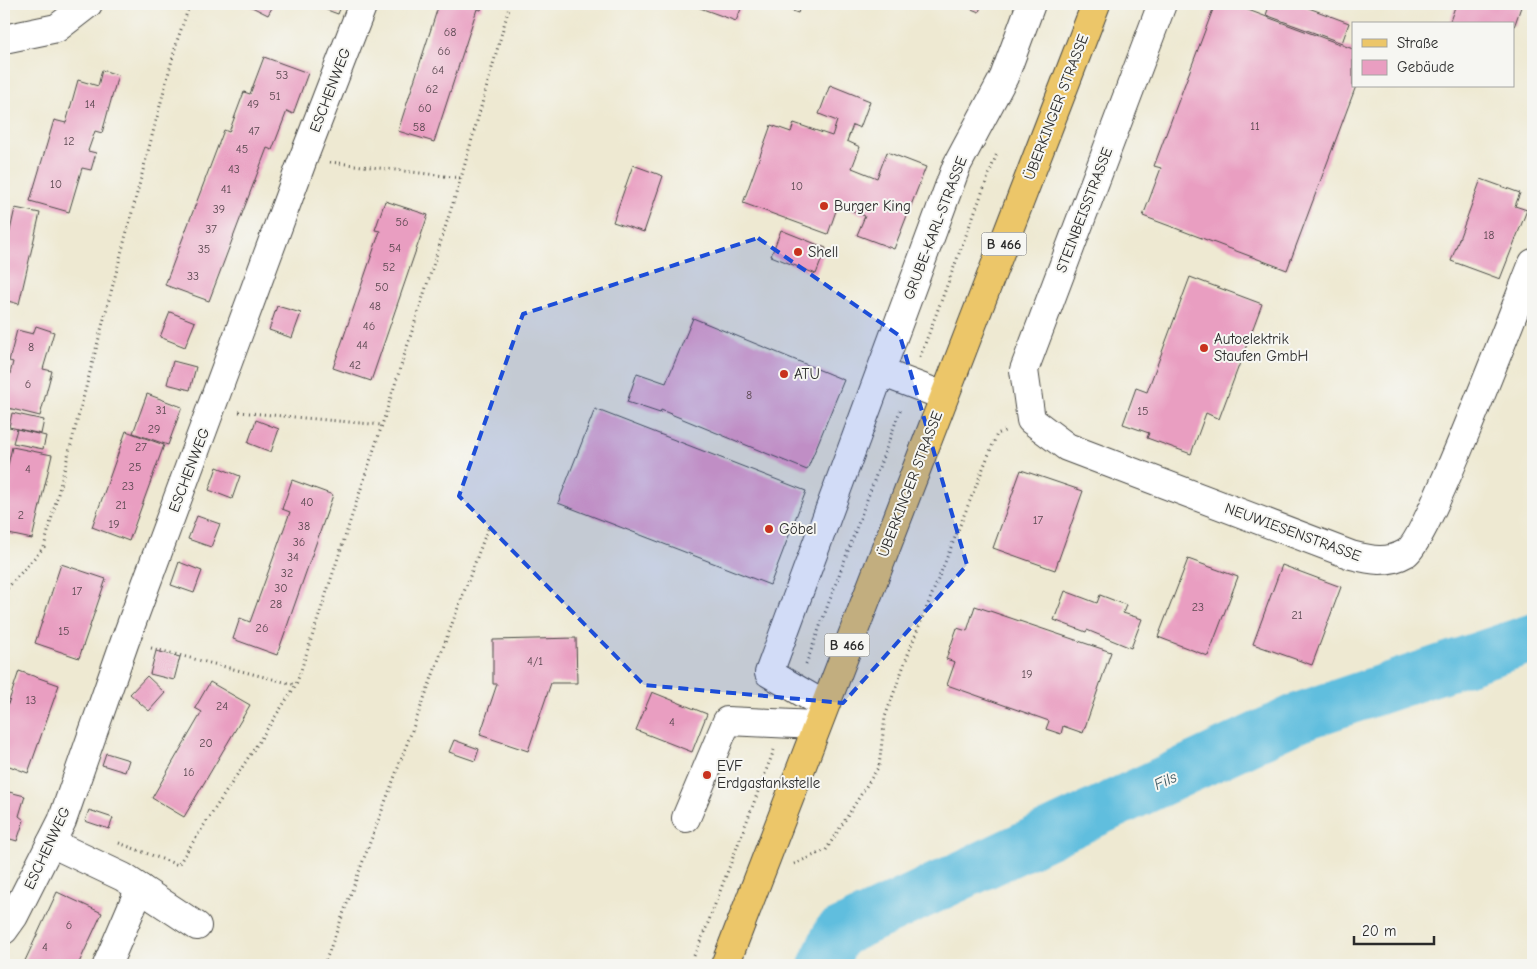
<svg xmlns="http://www.w3.org/2000/svg" width="1537" height="969" viewBox="0 0 1537 969" font-family="'Comic Neue',sans-serif">
<style>
.lines{fill:none;stroke-linecap:round;stroke-linejoin:round}
.river{stroke:#60bede;stroke-width:49}
.building{fill:#e99ec1}
.minor-casing{stroke:#484844;stroke-width:30}
.major-casing{stroke:#484844;stroke-width:30}
.path{stroke:#484844;stroke-width:3;stroke-dasharray:1 4;stroke-linecap:butt}
.minor{stroke:#fff;stroke-width:28}
.major{stroke:#ecc669;stroke-width:28}
.marked{fill:#1d4ed8;fill-opacity:0.2;stroke:#1d4ed8;stroke-width:4;stroke-dasharray:10 6;stroke-linejoin:round}
.poi-dot{fill:#c8321e;stroke:#f6f6f2;stroke-width:2}
.labels{text-anchor:middle;stroke-width:4;stroke-linejoin:round;paint-order:stroke}
.number-label{font-size:12px;fill:#5a4850}
.shield{fill:#f6f6f2;stroke:#686867;stroke-width:1}
.shield-label{font-size:14px;font-weight:bold;fill:#2b2b2b}
.street-label{font-size:15px;fill:#2b2b2b;stroke:#f6f6f2}
.poi-label{font-size:15px;fill:#2b2b2b;stroke:#f6f6f2;text-anchor:start}
.water-label{font-size:16px;font-style:italic;fill:#3b5761;stroke:#f6f6f2}
</style>
<rect width="100%" height="100%" fill="#f6f6f2"/>
<filter id="ink" filterUnits="userSpaceOnUse"><feTurbulence type="fractalNoise" baseFrequency=".02" numOctaves="2"/><feDisplacementMap in="SourceGraphic" scale="10" xChannelSelector="R" yChannelSelector="G"/><feConvolveMatrix kernelMatrix="1 2 1 2 8 2 1 2 1" color-interpolation-filters="sRGB"/></filter>
<filter id="wash" filterUnits="userSpaceOnUse"><feTurbulence type="fractalNoise" baseFrequency=".0096" numOctaves="4" result="noise"/><feDisplacementMap in="SourceGraphic" scale="20" xChannelSelector="R" yChannelSelector="G"/><feGaussianBlur stdDeviation="1.12" result="paint"/><feColorMatrix in="noise" values="0 0 0 0 0 0 0 0 0 0 0 0 0 0 0 0 0 1.4 0 .05"/><feComposite in="paint" operator="in"/></filter>
<g filter="url(#wash)">
<rect width="100%" height="100%" fill="#eee9d2"/>
<g class="lines">
<polyline class="river" points="823,965 837,934 1299,717 1533,638"/>
</g>
<g id="blocks">
<g class="building">
<polygon points="246,4 274,4 268,15"/>
<polygon points="317,4 342,4 338,14 316,6"/>
<polygon points="439,4 483,4 481,10 477,9 434,142 398,131"/>
<polygon points="689,4 743,4 736,21"/>
<polygon points="773,4 801,4 798,13"/>
<polygon points="959,4 982,4 979,12"/>
<polygon points="1215,4 1232,4 1353,49 1353,86 1356,86 1287,270 1143,216 1161,168 1154,166"/>
<polygon points="1270,4 1298,4 1349,23 1342,43 1266,15"/>
<polygon points="1456,4 1522,4 1514,27 1513,24 1449,24"/>
<polygon points="264,57 308,73 293,114 287,111 272,150 267,148 209,301 165,285 224,130 229,132 244,92 250,94"/>
<polygon points="102,70 118,75 102,133 95,131 88,151 96,153 91,170 82,168 69,212 30,201 54,120 66,123 78,80 98,86"/>
<polygon points="830,85 870,101 860,128 853,125 847,141 860,147 852,168 877,178 887,152 926,167 894,249 857,235 865,216 838,205 828,234 743,203 771,125 791,132 794,123 832,136 837,121 819,114"/>
<polygon points="633,165 663,176 644,232 613,222"/>
<polygon points="1481,179 1520,193 1515,206 1527,210 1500,279 1451,261"/>
<polygon points="385,201 428,215 371,381 333,368 380,231 375,230"/>
<polygon points="15,208 40,213 19,304 4,300 4,258"/>
<polygon points="781,230 826,248 816,274 771,256"/>
<polygon points="1190,277 1262,304 1219,419 1206,413 1191,454 1147,438 1149,433 1123,424 1136,388 1147,392"/>
<polygon points="277,306 301,313 292,338 269,330"/>
<polygon points="170,312 195,322 185,347 160,337"/>
<polygon points="693,318 844,380 807,470 661,410 660,413 627,402 637,373 666,383"/>
<polygon points="36,326 54,332 43,369 52,371 40,416 4,407 4,397 13,362 9,361 17,330 33,334"/>
<polygon points="173,361 196,367 190,390 167,384"/>
<polygon points="147,394 182,407 168,445 133,433"/>
<polygon points="595,409 806,491 770,585 558,503"/>
<polygon points="12,413 44,420 41,434 9,427"/>
<polygon points="256,420 279,429 271,452 248,443"/>
<polygon points="17,429 46,436 43,449 13,443"/>
<polygon points="126,431 164,445 129,541 92,527"/>
<polygon points="12,447 52,455 32,539 4,533 4,484"/>
<polygon points="217,467 240,476 232,499 209,490"/>
<polygon points="1021,470 1083,491 1055,570 993,548"/>
<polygon points="292,480 333,495 277,655 233,639 240,618 250,622 290,512 282,509"/>
<polygon points="197,516 220,524 211,547 188,539"/>
<polygon points="1188,559 1238,577 1208,656 1158,637"/>
<polygon points="179,562 202,571 194,593 171,585"/>
<polygon points="61,564 106,579 79,658 35,643"/>
<polygon points="1282,565 1341,587 1312,665 1253,644"/>
<polygon points="1065,591 1097,603 1100,595 1126,605 1123,613 1142,619 1131,648 1087,630 1086,632 1054,620"/>
<polygon points="975,606 1111,652 1083,733 1063,726 1061,734 1046,729 1049,721 947,685 955,662 946,659 957,628 967,631"/>
<polygon points="576,638 577,683 551,683 528,751 480,735 497,684 493,684 493,640"/>
<polygon points="156,651 180,657 174,680 150,674"/>
<polygon points="19,671 59,685 28,773 4,764 4,716"/>
<polygon points="147,676 165,693 149,711 130,694"/>
<polygon points="210,682 250,705 184,817 152,798 202,712 195,708"/>
<polygon points="652,692 707,714 692,752 636,730"/>
<polygon points="454,740 479,749 475,761 449,752"/>
<polygon points="106,753 129,760 125,772 102,765"/>
<polygon points="5,791 25,796 19,816 24,820 17,841 7,838 6,833 4,832"/>
<polygon points="89,810 113,818 109,829 85,821"/>
<polygon points="57,892 102,913 78,965 23,965"/>
</g>
</g>
</g>
<g filter="url(#ink)">
<use href="#blocks" fill-opacity="0" stroke="#484844" stroke-width="1"/>
<g class="lines">
<g class="minor-casing">
<g id="minor">
<path d="M1162,4L1024,370L1031,420L1067,447L1351,555C1371,560 1387,564 1406,553C1427,540 1517,303 1533,263"/>
<polyline points="4,39 57,28 88,4"/>
<polyline points="881,372 944,396"/>
<polyline points="824,705 769,673 957,165 1004,77 1031,4"/>
<polyline points="686,818 727,721 816,725"/>
<polyline points="51,843 123,877 197,926"/>
<polyline points="4,930 14,916 62,821 125,641 303,159 363,4"/>
<polyline points="107,965 140,888"/>
</g>
</g>
<g class="major-casing">
<polyline id="major" points="725,965 1096,4"/>
</g>
<g class="path">
<polyline points="330,162 461,178"/>
<polyline points="920,357 997,153"/>
<polyline points="239,412 382,425"/>
<polyline points="4,592 44,547 177,41 190,4"/>
<polyline points="151,648 296,685"/>
<polyline points="806,664 901,408"/>
<polyline points="119,843 178,865 296,685 382,425 461,178 510,4"/>
<polyline points="794,864 826,850 879,766 885,717 911,646 997,434 1007,430"/>
<polyline points="324,965 488,528"/>
<polyline points="690,965 706,928 774,750"/>
</g>
<use href="#minor" class="minor"/>
<use href="#major" class="major"/>
</g>
</g>
<path class="marked" d="M758,238L900,336L967,565L843,703L644,685L459,496L523,314Z"/>
<g class="poi-dot">
<circle cx="824" cy="206" r="5"/>
<circle cx="798" cy="252" r="5"/>
<circle cx="1204" cy="348" r="5"/>
<circle cx="784" cy="374" r="5"/>
<circle cx="769" cy="529" r="5"/>
<circle cx="707" cy="775" r="5"/>
</g>
<g class="labels">
<g class="number-label">
<text x="450" y="36">68</text>
<text x="444" y="55">66</text>
<text x="438" y="74">64</text>
<text x="282" y="79">53</text>
<text x="432" y="93">62</text>
<text x="275" y="100">51</text>
<text x="90" y="108">14</text>
<text x="253" y="108">49</text>
<text x="425" y="112">60</text>
<text x="1255" y="130">11</text>
<text x="419" y="131">58</text>
<text x="254" y="135">47</text>
<text x="69" y="145">12</text>
<text x="242" y="153">45</text>
<text x="234" y="173">43</text>
<text x="56" y="188">10</text>
<text x="797" y="190">10</text>
<text x="226" y="193">41</text>
<text x="219" y="213">39</text>
<text x="402" y="226">56</text>
<text x="211" y="233">37</text>
<text x="1489" y="239">18</text>
<text x="395" y="252">54</text>
<text x="204" y="253">35</text>
<text x="389" y="271">52</text>
<text x="193" y="280">33</text>
<text x="382" y="291">50</text>
<text x="375" y="310">48</text>
<text x="369" y="330">46</text>
<text x="362" y="349">44</text>
<text x="31" y="351">8</text>
<text x="355" y="369">42</text>
<text x="28" y="388">6</text>
<text x="749" y="399">8</text>
<text x="161" y="414">31</text>
<text x="1143" y="415">15</text>
<text x="154" y="433">29</text>
<text x="141" y="451">27</text>
<text x="135" y="471">25</text>
<text x="28" y="473">4</text>
<text x="128" y="490">23</text>
<text x="307" y="506">40</text>
<text x="121" y="509">21</text>
<text x="21" y="519">2</text>
<text x="1038" y="524">17</text>
<text x="114" y="528">19</text>
<text x="304" y="530">38</text>
<text x="299" y="546">36</text>
<text x="293" y="561">34</text>
<text x="287" y="577">32</text>
<text x="281" y="592">30</text>
<text x="77" y="595">17</text>
<text x="276" y="608">28</text>
<text x="1198" y="611">23</text>
<text x="1297" y="619">21</text>
<text x="262" y="632">26</text>
<text x="64" y="635">15</text>
<text x="535" y="665">4/1</text>
<text x="1027" y="678">19</text>
<text x="31" y="704">13</text>
<text x="222" y="710">24</text>
<text x="672" y="726">4</text>
<text x="206" y="747">20</text>
<text x="189" y="776">16</text>
<text x="69" y="929">6</text>
<text x="45" y="951">4</text>
</g>
<g class="shield">
<rect x="981.5" y="232.5" width="45" height="23" rx="4"/>
<rect x="824.5" y="633.5" width="45" height="23" rx="4"/>
</g>
<g class="shield-label">
<text x="1004" y="249">B 466</text>
<text x="847" y="650">B 466</text>
</g>
<g class="street-label">
<text transform="translate(330 90) rotate(-69)" y="5">ESCHENWEG</text>
<text transform="translate(1056 107) rotate(-69)" y="5">ÜBERKINGER STRASSE</text>
<text transform="translate(1084 210) rotate(-69)" y="5">STEINBEISSTRASSE</text>
<text transform="translate(935 228) rotate(-69)" y="5">GRUBE-KARL-STRASSE</text>
<text transform="translate(189 470) rotate(-69)" y="5">ESCHENWEG</text>
<text transform="translate(910 484) rotate(-69)" y="5">ÜBERKINGER STRASSE</text>
<text transform="translate(1293 532) rotate(20)" y="5">NEUWIESENSTRASSE</text>
<text transform="translate(47 848) rotate(-65)" y="5">ESCHENWEG</text>
</g>
<g class="poi-label">
<text x="834" y="211">Burger King</text>
<text x="808" y="257">Shell</text>
<text x="1214" y="344">Autoelektrik<tspan x="1214" dy="17">Staufen GmbH</tspan></text>
<text x="794" y="379">ATU</text>
<text x="779" y="534">Göbel</text>
<text x="717" y="771">EVF<tspan x="717" dy="17">Erdgastankstelle</tspan></text>
</g>
<g class="water-label">
<text transform="translate(1165 780) rotate(-25)" y="6">Fils</text>
</g>
</g>
<rect width="1537" height="969" fill="none" stroke="#f6f6f2" stroke-width="20"/>
<rect x="1352" y="22" width="162" height="65" fill="#f6f6f2" stroke="#a5a5a2"/>
<rect x="1362" y="39" width="25" height="8" fill="#ecc669" stroke="#a5a5a2"/>
<text x="1397" y="48" font-size="15" fill="#2b2b2b">Straße</text>
<rect x="1362" y="60" width="25" height="15" fill="#e99ec1" stroke="#a5a5a2"/>
<text x="1397" y="72" font-size="15" fill="#2b2b2b">Gebäude</text>
<path d="M1354 936v8h80v-8" fill="none" stroke="#2b2b2b" stroke-width="2.5"/>
<text x="1362" y="936" font-size="15" fill="#2b2b2b" stroke="#f6f6f2" stroke-width="4" paint-order="stroke">20 m</text>
</svg>
